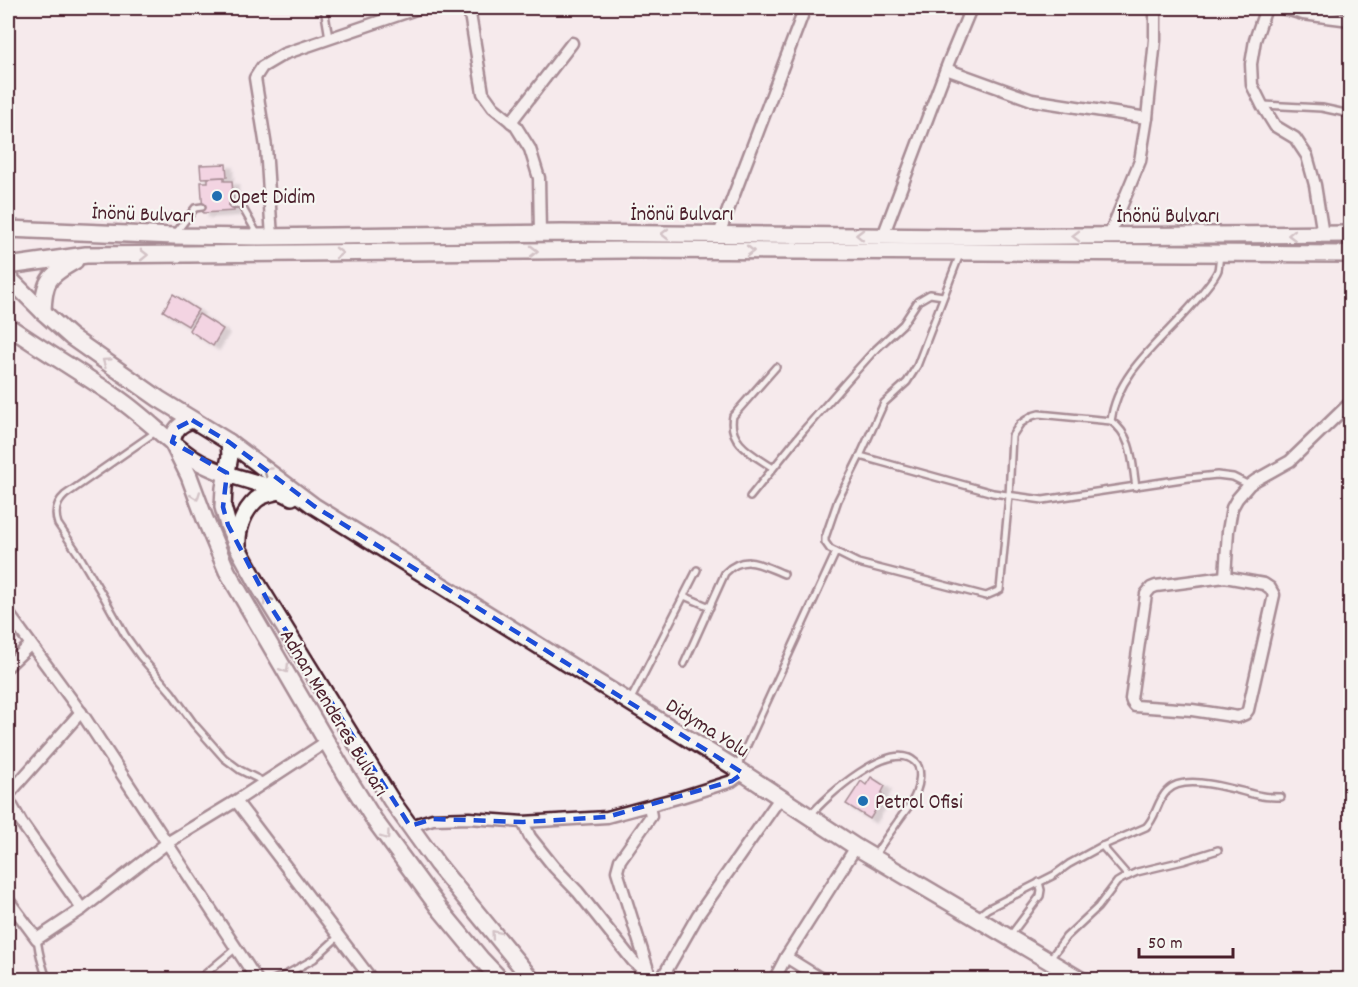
<svg xmlns="http://www.w3.org/2000/svg" width="1358" height="987" viewBox="0 0 1358 987" font-family="Dekko,sans-serif">
<style>
.building{fill:#efbad6;stroke:#4a1f2b;stroke-width:1.5;filter:url(#shadow)}
.lines{fill:none;stroke-linecap:round;stroke-linejoin:round}
.lane-casing{stroke:#4a1f2b;stroke-width:10}
.street-casing{stroke:#4a1f2b;stroke-width:15}
.secondary-casing{stroke:#4a1f2b;stroke-width:20}
.lane{stroke:#f6f6f2;stroke-width:5}
.street{stroke:#f6f6f2;stroke-width:10}
.secondary{stroke:#f6f6f2;stroke-width:15}
.oneway{stroke:#a99598}
.marked{fill:none;stroke:#1d4ed8;stroke-width:4.5;stroke-dasharray:12 8;stroke-linejoin:round}
.poi-dot{fill:#1f6fb2;stroke:#f6f6f2;stroke-width:2}
.labels{text-anchor:middle;stroke-width:4.5;stroke-linejoin:round;paint-order:stroke}
.poi-label{font-size:21px;fill:#4a1f2b;stroke:#f6f6f2;text-anchor:start}
.street-label{font-size:21px;fill:#4a1f2b;stroke:#f6f6f2}
</style>
<defs>
<filter id="shadow"><feDropShadow dx="6" dy="4" stdDeviation="1.5" flood-color="#0004"/></filter>
</defs>
<rect width="100%" height="100%" fill="#f5eaec"/>
<filter id="ink" filterUnits="userSpaceOnUse"><feTurbulence type="fractalNoise" baseFrequency=".0167" numOctaves="2"/><feDisplacementMap in="SourceGraphic" scale="12" xChannelSelector="R" yChannelSelector="G"/><feConvolveMatrix kernelMatrix="1 2 1 2 8 2 1 2 1" color-interpolation-filters="sRGB"/></filter>
<g filter="url(#ink)">
<g class="building">
<polygon points="226,164 227,177 201,178 200,165"/>
<polygon points="224,177 224,181 232,181 234,211 203,213 201,182 208,182 208,178"/>
<polygon points="173,294 198,310 188,326 163,311"/>
<polygon points="199,314 223,329 213,346 189,330"/>
<polygon points="871,777 885,786 881,794 884,796 870,819 846,804 861,781 866,785"/>
</g>
<g class="lines">
<g class="lane-casing">
<g id="lane">
<polyline points="324,8 329,38"/>
<polyline points="1263,105 1322,108 1350,114"/>
<polyline points="233,205 241,205 258,235"/>
<polyline points="175,234 195,208 202,207"/>
<path d="M960,254L917,366L907,382L884,403L860,456L838,500L825,538V542L830,549L858,563L986,596L1000,590L1009,496L1012,436L1020,424L1032,416L1039,414L1111,421C1133,436 1132,463 1136,487"/>
<path d="M1111,421C1117,368 1172,333 1202,293C1207,286 1215,278 1218,270C1219,266 1219,260 1220,256"/>
<path d="M157,431L65,495C56,503 54,512 58,524L79,555L105,599L125,635L140,656L171,692L194,724L224,758L240,770L264,782"/>
<polyline points="860,456 993,493 1043,500 1189,478 1217,475 1233,477 1249,485"/>
<path d="M773,468C754,455 727,443 733,416L776,367"/>
<polyline points="750,497 804,430 847,381 873,352 903,324 918,301 930,294 943,296"/>
<polyline points="684,596 710,607"/>
<path d="M684,664L725,573C745,553 761,565 784,574"/>
<polyline points="630,701 697,570"/>
<polyline points="737,767 836,552"/>
<path d="M810,816C825,797 891,738 915,762C923,769 919,785 916,793C913,802 907,809 901,817C892,830 883,842 875,855"/>
<polyline points="1102,846 1128,876"/>
<path d="M977,917L987,909L1054,875L1069,864L1102,846L1146,827C1156,818 1157,801 1167,791C1185,771 1239,792 1262,796C1268,797 1275,797 1281,797"/>
<polyline points="1010,936 1040,896 1041,890 1039,882"/>
<path d="M37,939C39,953 42,967 48,980"/>
<polyline points="1050,959 1066,937 1098,907 1117,882 1122,879 1137,872 1183,861 1218,850"/>
<polyline points="198,980 236,948"/>
<polyline points="273,980 287,974 314,959 339,936"/>
</g>
</g>
<g class="street-casing">
<g id="street">
<polyline points="469,8 483,93 493,107 515,125 530,149 539,178 540,233"/>
<polyline points="1266,8 1255,40 1251,64 1252,85 1262,105 1275,126 1295,138 1307,156 1315,185 1323,235"/>
<polyline points="1282,8 1303,14 1350,20"/>
<polyline points="946,69 1032,100 1147,118"/>
<polyline points="511,122 572,43"/>
<polyline points="719,234 805,8"/>
<polyline points="883,236 949,61 971,8"/>
<polyline points="1109,236 1140,161 1147,118 1155,40 1155,8"/>
<polyline points="272,237 266,147 255,78 262,67 284,54 419,8"/>
<polygon points="1225,577 1264,584 1270,588 1274,595 1248,710 1245,714 1238,717 1192,710 1135,706 1132,702 1131,699 1146,594 1151,588 1156,586"/>
<polyline points="1225,577 1228,531 1232,508 1237,499 1249,485 1256,480 1290,461 1350,403"/>
<polyline points="8,613 85,718 257,980"/>
<polyline points="8,666 30,645"/>
<polyline points="8,795 81,712"/>
<polyline points="8,799 21,822 82,909"/>
<polyline points="236,801 372,980"/>
<polyline points="523,822 530,837 554,867 578,892 633,961 654,980"/>
<polyline points="410,826 433,819 469,818 523,822 607,817 681,797 732,781 743,773"/>
<polyline points="8,900 37,939 82,909 167,843 236,801 326,742"/>
<polyline points="786,957 823,980"/>
<polyline points="649,973 617,871 620,860 651,816 649,806"/>
<polyline points="661,980 698,915 780,798"/>
<polyline points="774,980 786,957 856,847"/>
</g>
</g>
<g class="secondary-casing">
<g id="secondary">
<polyline points="8,229 174,236 259,237 562,233 959,237 1350,234"/>
<polyline points="8,266 86,255 626,250 1350,254"/>
<polyline points="8,277 43,312 71,337 159,399 229,442 314,506 737,769 856,847 1081,980"/>
<path d="M43,312C44,281 48,276 75,261"/>
<path d="M8,326C44,351 82,373 119,399C145,417 167,441 194,459C224,478 261,480 292,497"/>
<polyline points="172,442 189,476 205,519 227,571 346,775 375,821 439,908 482,960 501,980"/>
<path d="M172,442C175,428 179,425 192,420"/>
<polyline points="229,442 230,456 224,488 223,507 228,525 238,548 260,588 391,800 437,864 532,980"/>
<path d="M238,545C237,528 244,511 256,500C263,494 272,493 280,491"/>
</g>
</g>
<use href="#lane" class="lane"/>
<use href="#street" class="street"/>
<use href="#secondary" class="secondary"/>
</g>
<defs><path id="oneway-chevron" d="M-2-3.5L2.5 0L-2 3.5" fill="none" stroke-width="1.6" stroke-linecap="round" stroke-linejoin="round" transform="scale(1.5)"/></defs>
<g class="oneway">
<use href="#oneway-chevron" transform="translate(665 234) rotate(-180)"/>
<use href="#oneway-chevron" transform="translate(860 235) rotate(-179)"/>
<use href="#oneway-chevron" transform="translate(1292 235) rotate(179)"/>
<use href="#oneway-chevron" transform="translate(1076 236) rotate(180)"/>
<use href="#oneway-chevron" transform="translate(534 251) rotate(-1)"/>
<use href="#oneway-chevron" transform="translate(750 251)"/>
<use href="#oneway-chevron" transform="translate(339 253) rotate(-1)"/>
<use href="#oneway-chevron" transform="translate(144 255) rotate(-1)"/>
<use href="#oneway-chevron" transform="translate(106 362) rotate(-145)"/>
<use href="#oneway-chevron" transform="translate(267 471) rotate(-144)"/>
<use href="#oneway-chevron" transform="translate(196 496) rotate(70)"/>
<use href="#oneway-chevron" transform="translate(267 600) rotate(-120)"/>
<use href="#oneway-chevron" transform="translate(285 669) rotate(58)"/>
<use href="#oneway-chevron" transform="translate(386 836) rotate(54)"/>
<use href="#oneway-chevron" transform="translate(495 934) rotate(-130)"/>
</g>
</g>
<path d="M0 0H1358V987H0ZM192,420L229,442L314,506L743,773L732,781L607,817L523,822L433,819L410,826L271,607L228,525L223,507L227,473L172,442L177,428Z" fill="#f5eaec" fill-opacity=".55" fill-rule="evenodd"/>
<path class="marked" d="M192,420L229,442L314,506L743,773L732,781L607,817L523,822L433,819L410,826L271,607L228,525L223,507L227,473L172,442L177,428Z"/>
<g class="poi-dot">
<circle cx="217" cy="196" r="6"/>
<circle cx="863" cy="801" r="6"/>
</g>
<g class="labels">
<g class="poi-label">
<text x="229" y="203">Opet Didim</text>
<text x="875" y="808">Petrol Ofisi</text>
</g>
<g class="street-label">
<text transform="translate(143 213) rotate(2)" y="7">İnönü Bulvarı</text>
<text x="682" y="220">İnönü Bulvarı</text>
<text x="1168" y="222">İnönü Bulvarı</text>
<text transform="translate(335 712) rotate(59)" y="7">Adnan Menderes Bulvarı</text>
<text transform="translate(708 727) rotate(32)" y="7">Didyma Yolu</text>
</g>
</g>
<rect width="1358" height="987" fill="none" stroke="#f6f6f2" stroke-width="30"/>
<rect x="15" y="15" width="1328" height="957" fill="none" stroke="#4a1f2b" stroke-width="2" filter="url(#ink)"/>
<path d="M1139 948v9h94v-9" fill="none" stroke="#4a1f2b" stroke-width="3"/>
<text x="1148" y="948" font-size="18" fill="#4a1f2b" stroke="#f6f6f2" stroke-width="4.5" paint-order="stroke">50 m</text>
</svg>
